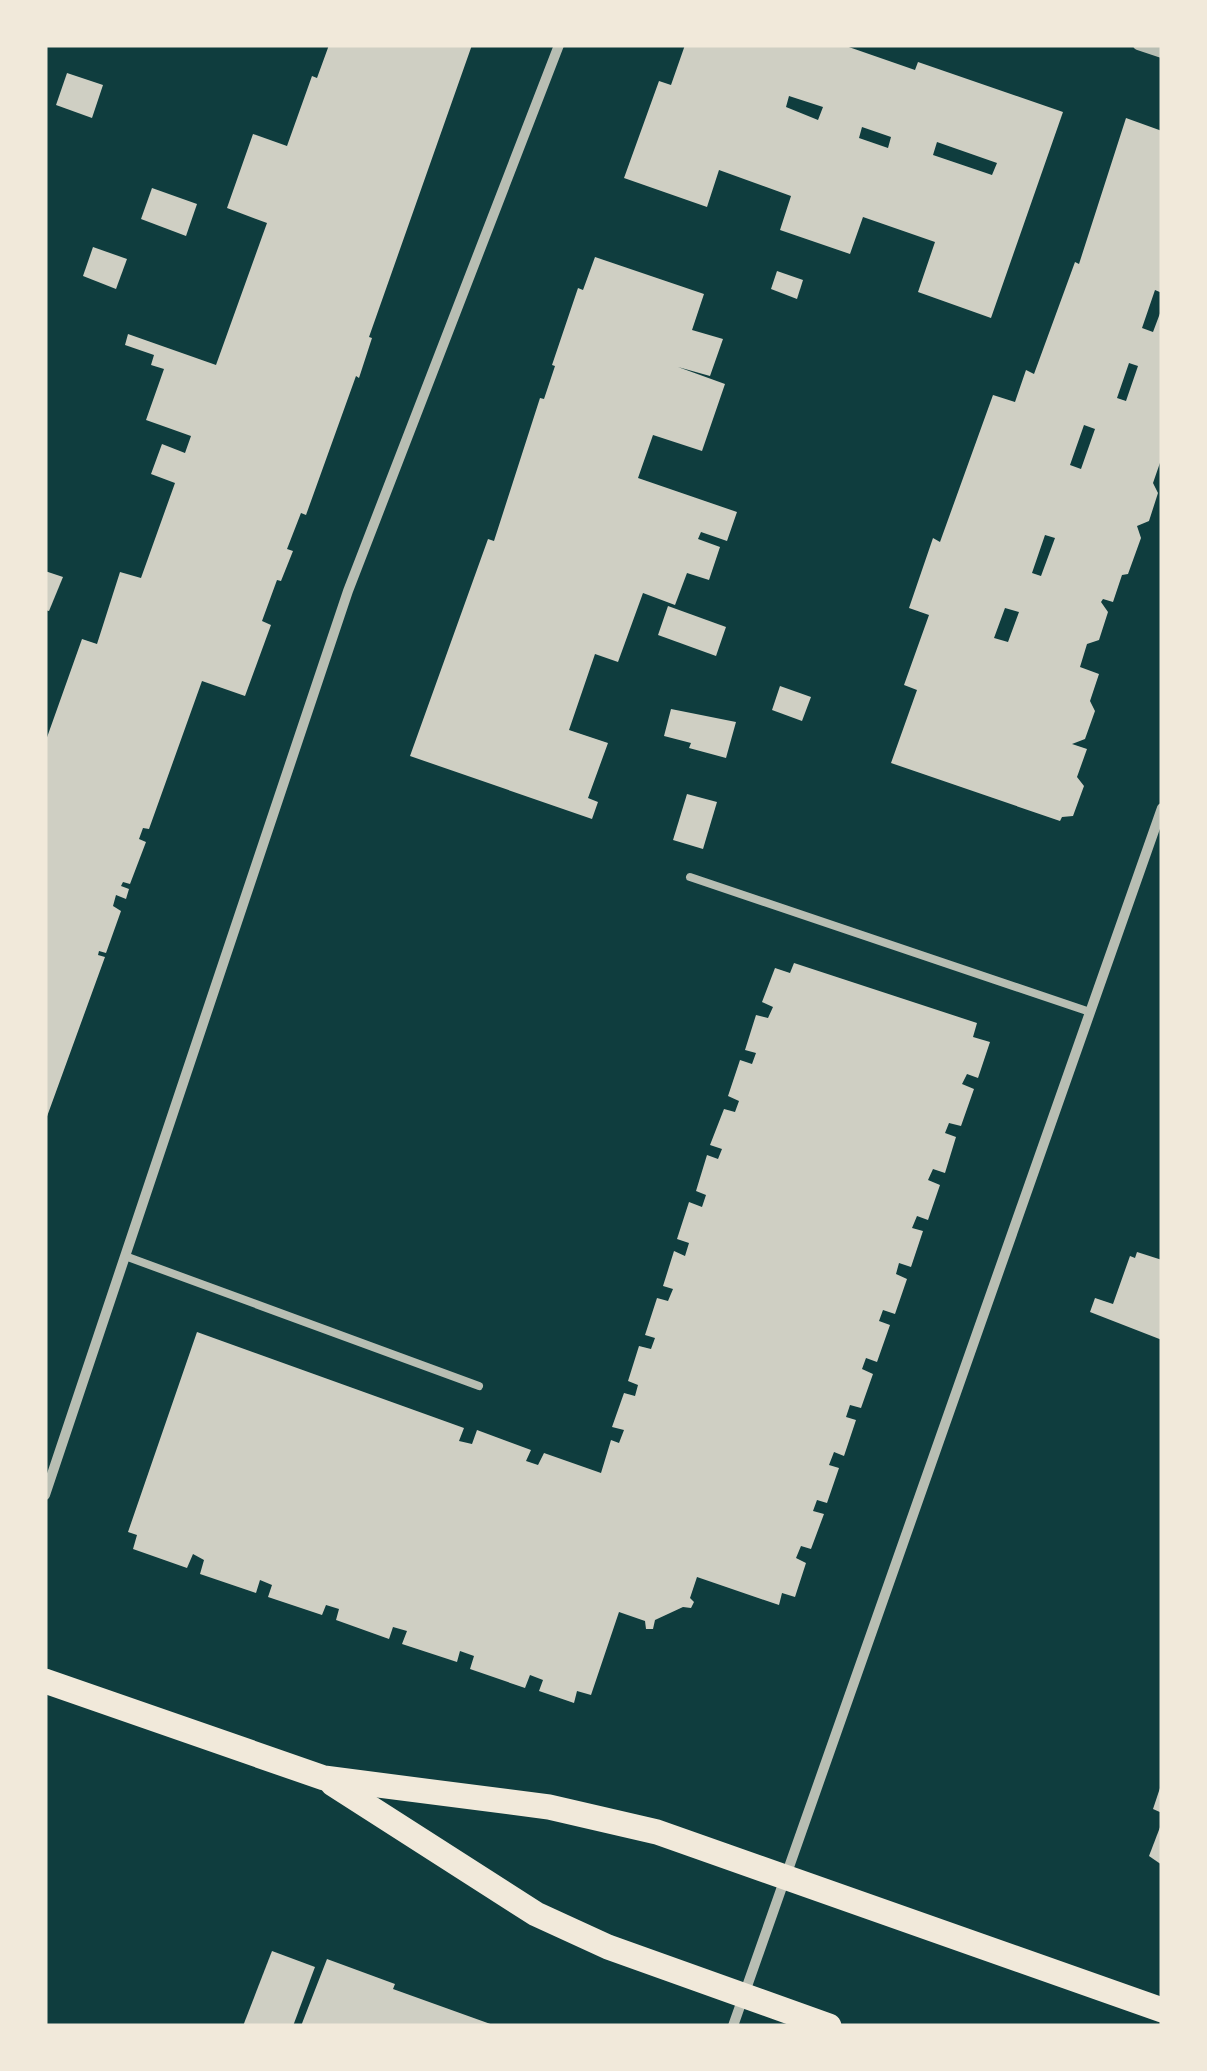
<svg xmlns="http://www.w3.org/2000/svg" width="1207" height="2071" viewBox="0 0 1207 2071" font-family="'Source Sans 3',sans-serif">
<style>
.building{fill:#cfcfc3;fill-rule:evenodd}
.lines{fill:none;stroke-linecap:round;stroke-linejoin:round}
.service{stroke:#b8beb3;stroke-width:8}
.minor{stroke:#b8beb3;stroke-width:10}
.primary{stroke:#f1e9da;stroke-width:25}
</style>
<rect width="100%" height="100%" fill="#0f3d3e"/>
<g class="building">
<polygon points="329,45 472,45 369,337 372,338 359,378 356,376 306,515 301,513 287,549 293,551 281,581 277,580 262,621 271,625 245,696 202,681 149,829 143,828 139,839 146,842 130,884 123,882 121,886 129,889 126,899 116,895 113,906 121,911 106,953 99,951 98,955 105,957 45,1122 45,743 82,639 97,644 120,572 141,578 175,483 151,474 162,444 185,453 191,436 146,420 164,369 151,365 154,355 125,345 128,334 216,365 267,223 227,208 253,134 287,146 312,76 317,78"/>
<path d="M685,45H843L915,70L918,62L1063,112L991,318L918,292L935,242L863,217L850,254L780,230L791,196L719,170L707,207L624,178L659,81L671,85ZM789,96L823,107L818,120L786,107ZM862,127L891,137L888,148L859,138ZM937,142L997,163L992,175L933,155Z"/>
<polygon points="67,73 103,85 92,118 56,105"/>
<path d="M1126,118L1162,131V293L1155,290L1142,328L1153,332L1162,308V457L1153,483L1158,493L1149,521L1137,526L1141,538L1128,574L1122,575L1113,602L1103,599L1101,602L1108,612L1099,640L1087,644L1080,667L1099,674L1090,701L1095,711L1085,739L1072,744L1087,749L1077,777L1084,786L1073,816L1062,817L1060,821L891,763L917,690L904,685L929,615L909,608L933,538L940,542L993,395L1015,402L1026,370L1034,374L1075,262L1079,264ZM1129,363L1138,366L1126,401L1117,398ZM1084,425L1095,429L1081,469L1070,465ZM1045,535L1055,538L1041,576L1032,573ZM1005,608L1019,612L1008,642L994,638Z"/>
<polygon points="152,188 197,204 186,236 141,219"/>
<polygon points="93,247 127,259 116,289 83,276"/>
<polygon points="595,257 704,294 692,330 723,339 710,376 678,367 725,384 702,451 653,435 638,478 737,512 727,541 701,532 698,539 720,547 709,580 687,573 675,605 643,593 618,662 595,654 569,730 608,743 588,798 598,802 592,819 410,756 488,539 494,541 540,398 544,399 555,366 552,365 578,288 583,290"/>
<polygon points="777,271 803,280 797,299 771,289"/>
<polygon points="45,571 63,577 49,611 45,610"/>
<polygon points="668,606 726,627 716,656 658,635"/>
<polygon points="780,686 811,697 802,721 772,710"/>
<polygon points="671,709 736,722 726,758 689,748 691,743 664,736"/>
<polygon points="687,794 717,802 703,849 673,840"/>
<polygon points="794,963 977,1023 973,1037 990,1042 978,1078 967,1074 962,1084 974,1089 961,1126 949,1123 945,1133 956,1137 945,1173 933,1169 928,1180 940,1185 928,1220 917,1216 912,1228 923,1231 911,1267 899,1263 896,1274 907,1279 895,1314 883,1310 879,1321 890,1325 877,1362 866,1358 862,1369 873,1374 861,1408 850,1405 846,1417 856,1420 844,1456 834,1452 829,1465 839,1468 827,1503 817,1500 813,1511 824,1514 811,1549 801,1546 796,1558 806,1563 795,1597 782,1593 779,1605 697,1577 690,1598 694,1602 691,1608 683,1607 655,1620 653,1629 646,1629 645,1621 619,1612 591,1695 577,1691 574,1703 539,1691 543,1680 530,1675 525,1688 470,1669 474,1656 460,1651 457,1662 402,1644 407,1631 393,1627 389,1639 336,1620 339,1609 326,1605 322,1615 268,1597 272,1585 260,1580 256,1593 200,1574 204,1560 193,1554 187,1568 133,1549 137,1535 128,1532 197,1332 464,1428 459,1441 472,1444 477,1430 531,1450 526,1461 538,1465 544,1453 601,1473 611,1440 619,1443 624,1430 612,1427 624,1393 635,1396 638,1385 628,1381 639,1346 651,1349 655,1338 645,1335 657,1298 668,1301 673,1289 663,1286 674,1251 685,1256 689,1243 677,1239 689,1202 702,1207 706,1195 696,1191 707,1155 718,1159 722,1149 710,1145 724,1109 735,1112 739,1101 728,1096 740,1060 752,1064 756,1053 745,1050 756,1015 768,1018 773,1007 762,1002 775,968 790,973"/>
<polygon points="1137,1252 1162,1260 1162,1340 1090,1312 1095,1298 1113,1304 1130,1256 1135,1258"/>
<polygon points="1161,1785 1162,1785 1162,1813 1153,1809"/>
<polygon points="1162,1822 1162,1865 1149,1856"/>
<polygon points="272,1951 315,1967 293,2026 243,2026"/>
<polygon points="327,1959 395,1984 393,1989 496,2026 301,2026"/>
</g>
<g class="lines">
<g class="service">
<polyline points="690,877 1090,1012"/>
<polyline points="125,1256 479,1386"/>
</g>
<g class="minor">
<polyline points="1138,45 1162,53"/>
<polyline points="45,1495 348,591 559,45"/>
<polyline points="733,2026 1162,808"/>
</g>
<g class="primary">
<polyline points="45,1681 324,1778 549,1807 657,1832 1162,2010"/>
<polyline points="333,1784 536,1914 608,1947 829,2026"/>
</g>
</g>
<rect width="1207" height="2071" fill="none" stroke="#f1e9da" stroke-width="95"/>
</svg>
